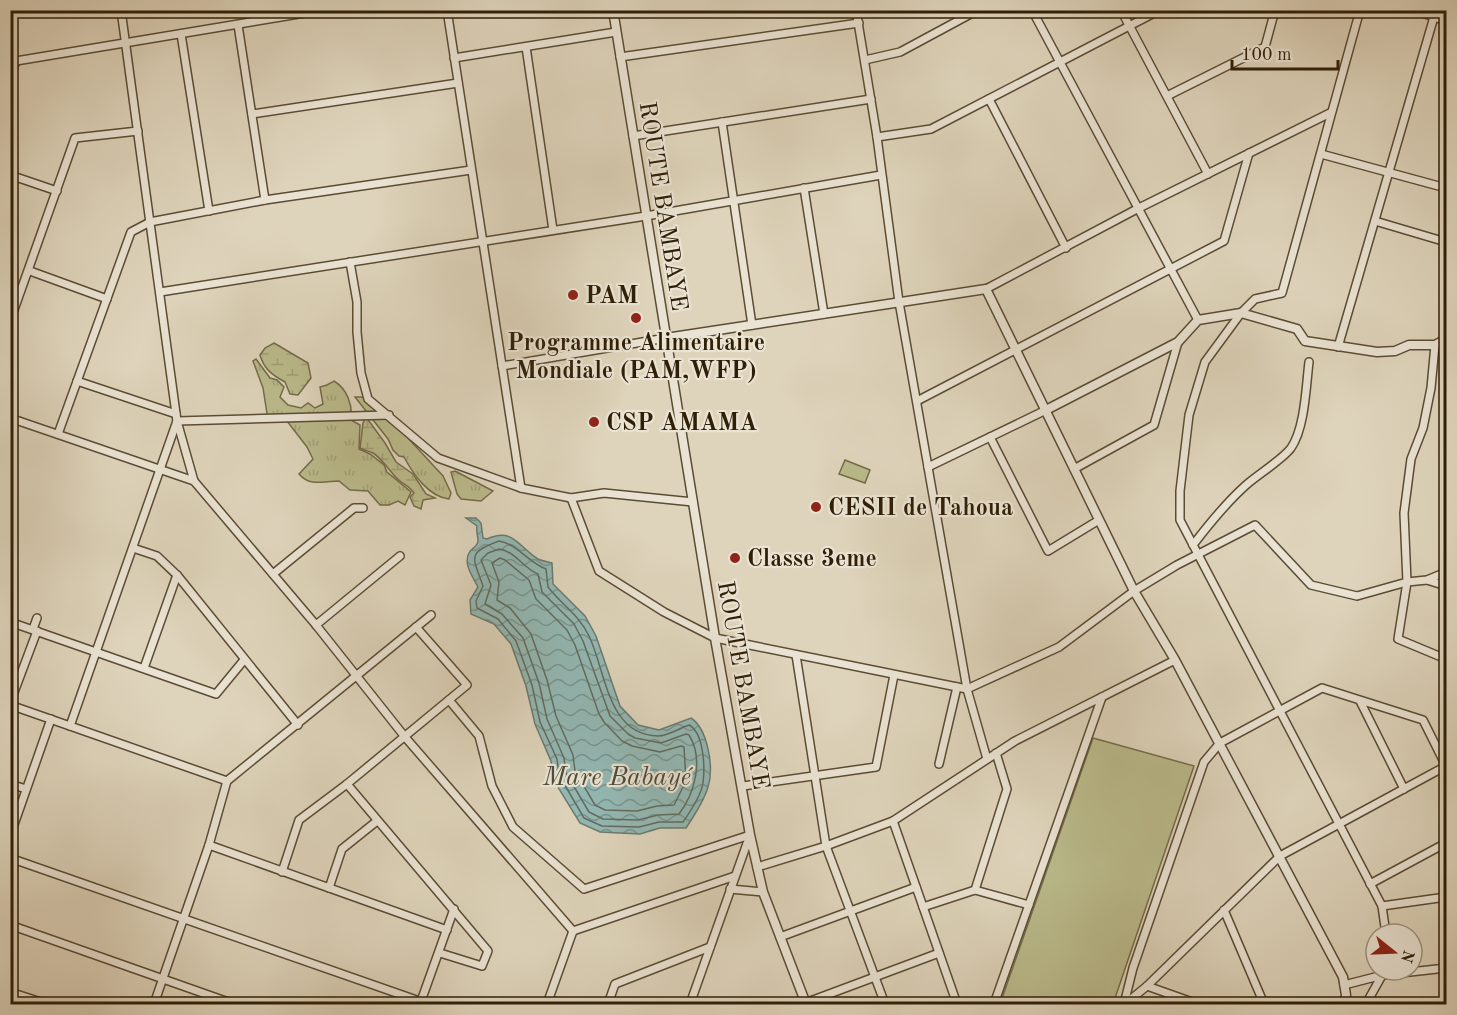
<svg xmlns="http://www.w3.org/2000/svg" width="1457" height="1015" viewBox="0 0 1457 1015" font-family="'Old Standard TT',serif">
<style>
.grass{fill:url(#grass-tufts);stroke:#746c49;stroke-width:1.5}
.wetland{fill:url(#wetland-marsh);stroke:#746c49;stroke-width:1.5}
.park{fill:#baba8b;stroke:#746c49;stroke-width:1.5}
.water{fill:url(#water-waves);stroke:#6b7b6f;stroke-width:1.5}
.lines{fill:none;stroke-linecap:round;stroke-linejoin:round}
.shore{stroke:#616c5e;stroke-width:1.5}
.minor-casing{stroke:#5b4c34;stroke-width:10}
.tertiary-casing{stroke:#5b4c34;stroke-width:11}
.minor{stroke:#eae3d3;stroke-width:7}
.tertiary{stroke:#eae3d3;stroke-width:8}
.poi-dot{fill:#8f2418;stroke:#eae3d3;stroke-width:2}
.labels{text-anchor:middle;stroke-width:4.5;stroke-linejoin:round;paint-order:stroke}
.street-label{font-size:24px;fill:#2f1f07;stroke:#eae3d3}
.poi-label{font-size:24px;font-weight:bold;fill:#2f1f07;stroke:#eae3d3;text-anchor:start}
.water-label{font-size:26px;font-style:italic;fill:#4d4d3b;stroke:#eae3d3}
</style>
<defs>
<pattern id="grass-tufts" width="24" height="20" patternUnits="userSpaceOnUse" patternTransform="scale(1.5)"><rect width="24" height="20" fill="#baba8b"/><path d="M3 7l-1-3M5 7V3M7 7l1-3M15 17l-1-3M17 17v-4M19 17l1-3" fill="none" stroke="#a09f76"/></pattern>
<pattern id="wetland-marsh" width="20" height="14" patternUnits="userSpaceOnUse" patternTransform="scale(1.5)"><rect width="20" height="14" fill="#baba8b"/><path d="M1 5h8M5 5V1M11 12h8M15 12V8" fill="none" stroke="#a09f76"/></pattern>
<pattern id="water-waves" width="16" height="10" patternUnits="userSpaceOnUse" patternTransform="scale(1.5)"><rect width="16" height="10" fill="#93b8b4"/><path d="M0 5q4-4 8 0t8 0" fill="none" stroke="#789590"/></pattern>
</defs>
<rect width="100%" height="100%" fill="#ded4bb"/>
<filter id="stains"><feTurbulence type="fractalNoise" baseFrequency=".00333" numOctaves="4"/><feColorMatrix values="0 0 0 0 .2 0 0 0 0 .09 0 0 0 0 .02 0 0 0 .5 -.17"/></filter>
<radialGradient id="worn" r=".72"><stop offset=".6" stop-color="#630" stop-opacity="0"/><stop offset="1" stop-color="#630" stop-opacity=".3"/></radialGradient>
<g class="grass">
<path d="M256,359L270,378L277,380L284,387L280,397L288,405L301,408L308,403L315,408L323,404L320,387L327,385L334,381C347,389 353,405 351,420L360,425L359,449L370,454L384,465L387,472L411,492L405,505L398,501L389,505H380L368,491L350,490L339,481C323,481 310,487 299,474L313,459L307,447L287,421L268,420L263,388L253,361Z"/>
<path d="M355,397H362L384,412L443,476L451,493L449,499C429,497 413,474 404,457L399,456L393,450L388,439Z"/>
<polygon points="455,471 493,491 481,501 461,499 457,494 451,472"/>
</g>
<g class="wetland">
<path d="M274,343L308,363L311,378L298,395L290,394L285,382C272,375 264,369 260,355L265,348Z"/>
<path d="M366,417L385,443L396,462L413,474L426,494L435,498L423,500L421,509L414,506L410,497L414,493C410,487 405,485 400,481C390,473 384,460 373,453C369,451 365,451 360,448L363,423Z"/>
</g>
<g class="park">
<polygon points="845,460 870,470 865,483 839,474"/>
<polygon points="1093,738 1194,766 1113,1004 1000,1004"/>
</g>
<path class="water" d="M466,518H476L481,523L483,538L487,539C514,527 518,547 538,559C542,561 548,562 552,563L553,584L585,616L596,636L620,706L638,725L659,730L691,718C708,729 714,768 708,787C704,801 694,816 686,828H660L640,834L600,832L580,823L559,789L553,777L551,761L535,724L526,686L511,644L494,624L471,614L470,600L478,587C473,577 463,564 469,553C471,548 477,548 478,541C478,536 476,532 477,526Z"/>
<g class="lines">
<g class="shore">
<path d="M499,541C519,545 526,561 546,569L548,587C562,605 579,615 589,636C606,671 607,735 658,736C668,736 680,728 689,725C704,733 705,767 703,783C701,796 690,812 683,822H659L639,827L602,826L584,818L559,775L557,759L540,722L532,685L516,641L498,619L477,608L476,601L483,586C473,557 466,553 499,541Z"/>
<path d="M499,549C515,551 523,568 538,574L542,592L574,624L583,641L610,716L628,734L635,738L661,743L686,734L689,735C704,759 695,793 679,814L658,815L638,820L603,819L589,812L566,773L564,758L547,719L539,683L523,638L502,614L485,604L491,585L481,560L488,553Z"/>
<polygon points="500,558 505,560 529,580 536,599 567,630 575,645 599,714 604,722 622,741 632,746 660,752 681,746 684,747 686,781 674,805 657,806 637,811 605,810 595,805 575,771 573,755 556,716 547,680 531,634 510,608 497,600 499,582 492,563"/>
</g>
<g class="minor-casing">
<g id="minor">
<polyline points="121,10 177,421 194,481"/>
<polyline points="447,10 521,488"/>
<polyline points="856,10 877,137 899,302 967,689 987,759"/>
<polyline points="1032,10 1198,320"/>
<polyline points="1121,10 1208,174"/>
<polyline points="1360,10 1282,293 1255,299 1241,313 1205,362 1189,415 1180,491 1180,520 1382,906 1386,934"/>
<polyline points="1414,10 1446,21"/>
<polyline points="238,25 265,200"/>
<polyline points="181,34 209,211"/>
<polyline points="526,47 553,230"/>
<polyline points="620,57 859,23"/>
<polyline points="454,58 616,32"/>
<polyline points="865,60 900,52 978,10"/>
<polyline points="10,62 323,10"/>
<polyline points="10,77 16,61"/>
<polyline points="1167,96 1265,47 1275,10"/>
<polyline points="989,99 1066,248"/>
<polyline points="252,114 458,83"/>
<polyline points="722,122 752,325"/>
<polyline points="633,136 871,99"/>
<polyline points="877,137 931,129 1160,10"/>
<polyline points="1321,154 1446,188"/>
<polyline points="10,175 57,191"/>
<polyline points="804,188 824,314"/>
<polyline points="1375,221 1446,242"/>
<polyline points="350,262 357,302 357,332 361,373 368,399 438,458 521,488 571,498 604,493 693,502"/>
<polyline points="30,271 107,299"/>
<polyline points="986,289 1137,209 1330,113"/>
<polyline points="160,292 646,216 881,175"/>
<polyline points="10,321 75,138 138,131"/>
<polyline points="1435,345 1431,388 1423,428 1411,459 1404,513 1407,582 1398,639 1446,659"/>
<polyline points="1338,347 1436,10"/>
<polyline points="502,366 666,338"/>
<polyline points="77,381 176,414"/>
<polyline points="917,401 1224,241 1249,153"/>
<polyline points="10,418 194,481 316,625 405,737 573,931 735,876"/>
<polyline points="58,434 131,232 150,222 265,200 471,170"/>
<polyline points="990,437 1048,551 1099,520"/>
<polyline points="928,467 1046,410"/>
<polyline points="1074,469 1154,425 1178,342"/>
<polyline points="571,498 599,571 664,612 715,638 967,689 1059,647 1134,591 1177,565 1255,525 1311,585 1357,596 1407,582 1427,580 1446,572"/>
<path d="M1193,545C1209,524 1225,504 1245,486C1257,475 1282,460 1291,448C1305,428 1306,386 1309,362"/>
<polyline points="133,548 157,556 177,575 298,725"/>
<polyline points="273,574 354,508 363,508"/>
<polyline points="1427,580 1446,586"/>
<polyline points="10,622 216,694 244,660"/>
<polyline points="316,625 400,556"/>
<polyline points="33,629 37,618"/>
<polyline points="796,655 826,846 885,1004"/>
<polyline points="144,668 177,575"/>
<polyline points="449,700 479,736 492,786 513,827 584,889 750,835"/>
<polyline points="1360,701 1404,789"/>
<polyline points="10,703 37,631"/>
<polyline points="10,705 227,781"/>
<polyline points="70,726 177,421 389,415"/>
<polyline points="939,764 957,687"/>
<polyline points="10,784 26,789"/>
<polyline points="347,784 488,951 482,966 440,953"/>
<polyline points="743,786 876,767 894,675"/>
<polyline points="893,821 957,1004"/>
<polyline points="10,836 51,719"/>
<polyline points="209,845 447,930"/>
<polyline points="10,858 428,1004"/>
<polyline points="757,867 826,846 893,821 1015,741 1175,660"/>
<polyline points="282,872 299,820 347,784 467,685 416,627"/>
<polyline points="1370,884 1446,843"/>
<polyline points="329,888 342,849 377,821"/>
<polyline points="730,889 763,892"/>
<polyline points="975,890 1007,789 996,753"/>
<polyline points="1382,906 1446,897"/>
<polyline points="923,907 975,890 1029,905"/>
<polyline points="1224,910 1264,1004"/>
<polyline points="10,925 234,1004"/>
<polyline points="780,937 916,887"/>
<polyline points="1344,985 1383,975 1446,968"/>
<polyline points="1147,986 1198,1004"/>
<polyline points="10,992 47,1004"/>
<polyline points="805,1003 939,953"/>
<polyline points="154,1004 209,845 227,781 431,615"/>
<polyline points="420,1004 454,909"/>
<polyline points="547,1004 573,931"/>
<polyline points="608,1004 615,984 710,947"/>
<polyline points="690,1004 750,835"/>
<polyline points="994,1004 1102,697"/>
<polyline points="1124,1004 1133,968 1204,762 1220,743 1322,688 1423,720 1446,766"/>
<polyline points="1125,1004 1147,986 1280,856 1446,766"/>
<polyline points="1366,1004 1385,970"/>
</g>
</g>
<g class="tertiary-casing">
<g id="tertiary">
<polyline points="613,10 715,638 750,835 763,892 806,1004"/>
<polyline points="666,338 986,289 1134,591 1175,660 1343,977 1346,995 1344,1004"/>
<polyline points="1046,410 1178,342 1198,320 1241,313 1297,329 1305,341 1377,352 1395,351 1409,345 1435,345 1446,339"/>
</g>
</g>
<use href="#minor" class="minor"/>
<use href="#tertiary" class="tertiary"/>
</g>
<g class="poi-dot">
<circle cx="573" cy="295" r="6"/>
<circle cx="636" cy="318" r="6"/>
<circle cx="594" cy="422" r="6"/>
<circle cx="816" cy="507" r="6"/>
<circle cx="735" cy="558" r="6"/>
</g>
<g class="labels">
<g class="street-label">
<text transform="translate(664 206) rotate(81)" y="8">ROUTE BAMBAYE</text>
<text transform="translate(744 685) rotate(80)" y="8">ROUTE BAMBAYE</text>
</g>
<g class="poi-label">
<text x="585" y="303">PAM</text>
<text x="636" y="350" text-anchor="middle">Programme Alimentaire<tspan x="636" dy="28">Mondiale (PAM,WFP)</tspan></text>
<text x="606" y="430">CSP AMAMA</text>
<text x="828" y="515">CESII de Tahoua</text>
<text x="747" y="566">Classe 3eme</text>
</g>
<g class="water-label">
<text x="617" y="785">Mare Babayé</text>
</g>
</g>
<rect width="1457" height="1015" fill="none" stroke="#ded4bb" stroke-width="36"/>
<rect x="12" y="12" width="1433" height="991" fill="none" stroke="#2f1f07" stroke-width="3"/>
<rect x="18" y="18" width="1421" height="979" fill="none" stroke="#2f1f07" stroke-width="1.5"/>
<g transform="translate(1394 952) rotate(108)"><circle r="28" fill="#eae3d3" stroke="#9f9581" stroke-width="1.5"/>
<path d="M0-4.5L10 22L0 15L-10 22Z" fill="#8f2418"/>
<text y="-9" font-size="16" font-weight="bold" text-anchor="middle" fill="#2f1f07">N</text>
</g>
<path d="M1232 60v9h106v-9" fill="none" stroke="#2f1f07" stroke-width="3"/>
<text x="1241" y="60" font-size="18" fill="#2f1f07" stroke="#eae3d3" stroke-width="4.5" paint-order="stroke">100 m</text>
<rect width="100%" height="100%" filter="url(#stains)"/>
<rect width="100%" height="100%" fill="url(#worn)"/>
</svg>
